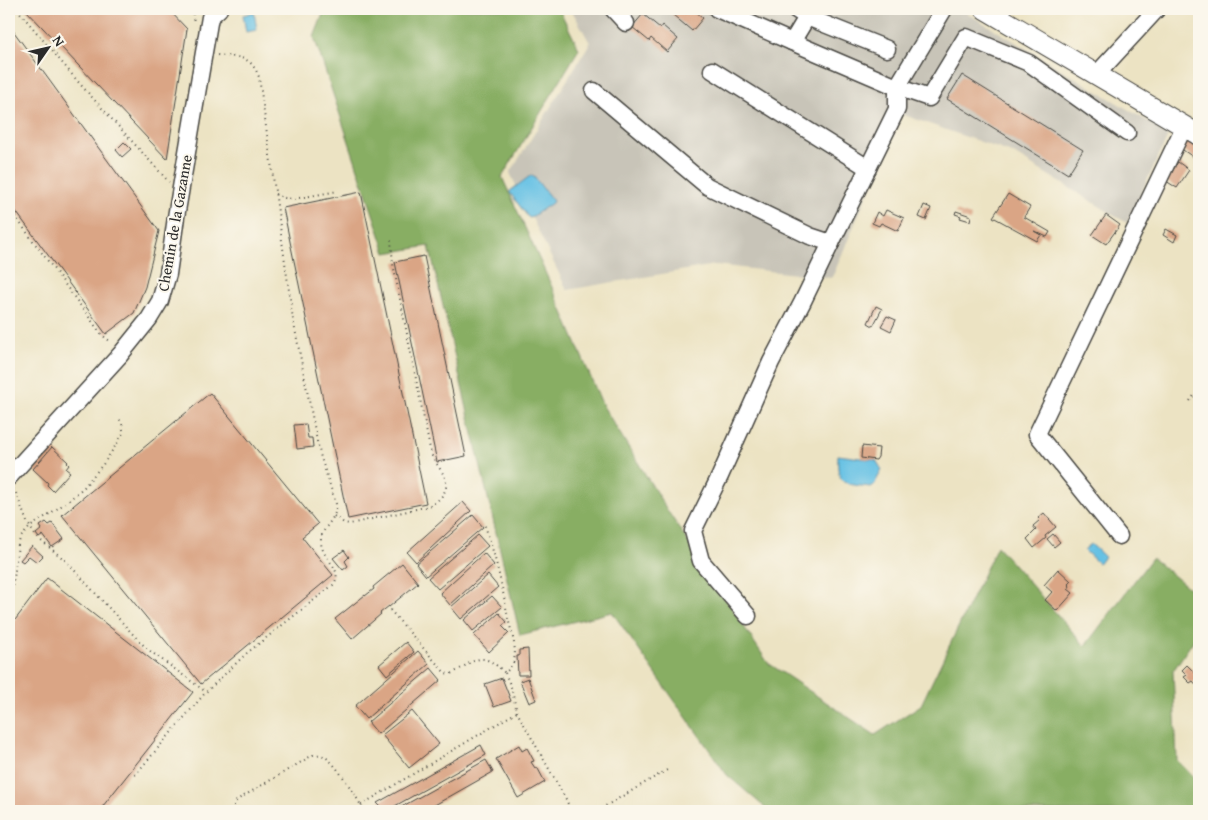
<svg xmlns="http://www.w3.org/2000/svg" width="1208" height="820" viewBox="0 0 1208 820" font-family="'Gentium Book Plus',serif">
<style>
.industrial{fill:#c8c4b8}
.forest{fill:#88ae64;stroke:#5a6c48}
.water{fill:#66c1e4;stroke:#487688}
.building{fill:#daa585}
.lines{fill:none;stroke-linecap:round;stroke-linejoin:round}
.minor-casing{stroke:#484742;stroke-width:19}
.major-casing{stroke:#484742;stroke-width:22}
.path{stroke:#484742;stroke-width:2;stroke-dasharray:1 4;stroke-linecap:butt}
.minor{stroke:#fff;stroke-width:16}
.major{stroke:#fff;stroke-width:20}
.labels{text-anchor:middle;stroke-width:4;stroke-linejoin:round;paint-order:stroke}
.street-label{font-size:15px;fill:#2b2b2b;stroke:#fbf7ec}
</style>
<rect width="100%" height="100%" fill="#fbf7ec"/>
<filter id="ink" filterUnits="userSpaceOnUse"><feTurbulence type="fractalNoise" baseFrequency=".02" numOctaves="2"/><feDisplacementMap in="SourceGraphic" scale="10" xChannelSelector="R" yChannelSelector="G"/><feConvolveMatrix kernelMatrix="1 2 1 2 8 2 1 2 1" color-interpolation-filters="sRGB"/></filter>
<filter id="wash" filterUnits="userSpaceOnUse"><feTurbulence type="fractalNoise" baseFrequency=".0096" numOctaves="4" result="noise"/><feDisplacementMap in="SourceGraphic" scale="20" xChannelSelector="R" yChannelSelector="G"/><feGaussianBlur stdDeviation="1.12" result="paint"/><feColorMatrix in="noise" values="0 0 0 0 0 0 0 0 0 0 0 0 0 0 0 0 0 1.4 0 .05"/><feComposite in="paint" operator="in"/></filter>
<g filter="url(#wash)">
<rect width="100%" height="100%" fill="#ece3c3"/>
<polygon class="industrial" points="571,9 960,9 1169,134 1127,223 1012,153 901,114 832,278 715,265 567,290 510,173 590,43"/>
<polygon class="forest" points="325,9 559,9 579,49 502,177 556,296 603,406 669,513 768,663 875,735 921,705 997,546 1085,646 1152,558 1199,596 1199,632 1173,671 1177,760 1199,783 1199,811 769,811 727,775 612,612 520,635 429,246 386,253 314,37"/>
<g class="water">
<polygon points="254,12 257,30 246,32 243,15"/>
<polygon points="530,176 533,176 534,177 553,201 552,203 530,218 528,217 510,193 510,191"/>
<path d="M838,455L876,460L882,470L874,485L871,487C845,484 836,486 838,455Z"/>
<polygon points="1091,544 1105,557 1098,563 1084,550"/>
</g>
<g id="blocks">
<g class="building">
<polygon points="25,9 168,9 187,29 167,159"/>
<polygon points="666,9 693,9 703,18 692,31"/>
<polygon points="744,9 762,9 755,17"/>
<polygon points="643,14 660,28 662,25 678,39 667,52 651,38 649,41 632,27"/>
<polygon points="9,25 159,231 145,287 134,313 106,334 9,202"/>
<polygon points="962,75 1083,150 1068,174 947,99"/>
<polygon points="1185,139 1199,148 1199,161 1180,148"/>
<polygon points="124,142 131,149 122,157 116,150"/>
<polygon points="1178,162 1189,170 1177,188 1166,181 1175,167 1173,166 1174,164 1176,165"/>
<polygon points="361,192 426,503 348,519 283,208"/>
<polygon points="1008,194 1030,207 1024,217 1050,232 1047,237 1034,231 1041,235 1037,241 993,217"/>
<polygon points="924,205 931,208 926,220 919,217"/>
<polygon points="886,210 904,218 898,231 881,223 879,226 872,223 877,212 883,216"/>
<polygon points="956,211 971,216 970,221 960,218 961,216 955,214"/>
<polygon points="1106,215 1120,225 1106,244 1092,235"/>
<polygon points="1166,229 1177,235 1174,242 1163,235"/>
<polygon points="424,256 466,456 437,462 395,262"/>
<polygon points="876,306 882,309 873,326 868,323"/>
<polygon points="887,316 896,320 891,331 881,326"/>
<polygon points="210,393 318,524 302,537 333,575 201,684 62,515"/>
<polygon points="306,424 308,438 312,438 313,447 297,449 294,425"/>
<polygon points="862,446 879,448 878,457 876,460 861,458"/>
<polygon points="52,447 68,462 67,463 69,465 66,469 70,472 53,491 47,485 48,483 33,469"/>
<polygon points="463,502 471,511 416,562 407,552"/>
<polygon points="1044,513 1056,527 1045,536 1046,538 1034,548 1027,539 1036,530 1033,526 1040,520 1038,518"/>
<polygon points="473,515 483,527 426,576 416,564"/>
<polygon points="46,522 49,525 52,523 64,539 52,547 43,535 39,538 36,534 42,529 40,526"/>
<polygon points="1053,534 1060,542 1054,547 1047,539"/>
<polygon points="478,535 488,546 438,589 428,578"/>
<polygon points="32,546 43,556 37,562 29,556 23,562 20,560"/>
<polygon points="344,550 349,557 345,561 348,566 343,570 333,558"/>
<polygon points="484,553 494,565 450,605 440,593"/>
<polygon points="402,563 418,583 389,607 389,606 380,613 381,614 352,639 335,619 365,595 365,596 374,589 373,587"/>
<polygon points="1058,569 1071,581 1068,584 1070,586 1068,589 1073,593 1057,611 1045,600 1052,592 1044,585"/>
<polygon points="488,575 498,587 461,619 451,607"/>
<polygon points="47,578 193,692 99,811 10,811 9,810 9,628"/>
<polygon points="492,596 502,607 473,631 464,620"/>
<polygon points="499,613 507,622 502,626 509,633 489,652 474,635"/>
<polygon points="406,642 414,652 387,675 379,665"/>
<polygon points="528,649 529,675 518,675 517,656 519,656 519,650"/>
<polygon points="418,651 429,664 366,719 355,706"/>
<polygon points="1187,665 1199,677 1199,688 1193,681 1190,683 1184,677 1187,675 1182,670"/>
<polygon points="431,668 441,680 378,734 368,722"/>
<polygon points="502,678 511,701 494,707 485,684"/>
<polygon points="528,678 536,700 529,703 520,681"/>
<polygon points="412,711 439,744 409,768 382,735"/>
<polygon points="481,745 486,755 386,811 385,811 377,803"/>
<polygon points="519,745 522,751 527,748 534,761 531,762 535,768 537,767 545,782 518,798 496,759"/>
<polygon points="486,760 493,772 424,811 394,811"/>
</g>
</g>
</g>
<g filter="url(#ink)">
<use href="#blocks" fill-opacity="0" stroke="#484742" stroke-width="1"/>
<g class="lines">
<g class="minor-casing">
<g id="minor">
<polyline points="613,9 626,23"/>
<polyline points="717,9 792,42 897,87 944,9"/>
<polyline points="795,9 807,17"/>
<polyline points="792,42 807,17 887,49"/>
<polyline points="712,70 868,168"/>
<polyline points="1097,74 1157,9"/>
<polyline points="594,91 707,186 810,236 831,243 897,109 897,87 929,98 966,37 1029,63 1127,133"/>
<polyline points="9,477 120,355 149,319 160,301 168,274 176,217 210,17 219,9"/>
<polyline points="1119,536 1037,434 1184,127"/>
<polyline points="748,616 701,561 693,531 720,476 771,362 802,303 831,243"/>
</g>
</g>
<g class="major-casing">
<polyline id="major" points="985,9 1199,135"/>
</g>
<g class="path">
<polyline points="17,9 80,84 169,182"/>
<polyline points="192,9 194,22"/>
<polyline points="275,194 285,198 293,199 338,191"/>
<polyline points="9,208 102,335 111,342"/>
<polyline points="1190,401 1199,389"/>
<path d="M13,489L16,493L27,522L35,535L40,540L65,560L140,642L150,651L206,692L247,653L333,585C345,569 323,561 321,543C320,526 337,522 336,504L321,458L317,441L293,319L259,77C250,54 239,58 217,55"/>
<path d="M334,516L344,523L350,524L429,506C439,501 450,491 445,478C442,470 435,463 431,454L393,264L391,240"/>
<polyline points="9,600 14,579 18,544 21,537 30,527 67,502 84,487 104,463 122,436 123,430 122,423 118,417"/>
<path d="M390,610L445,673L450,674L453,673C478,659 481,650 505,673C509,669 513,666 514,660C517,647 511,631 508,618C502,585 495,554 484,523"/>
<polyline points="505,673 511,687 517,712 567,801 570,811"/>
<polyline points="135,775 206,692"/>
<polyline points="361,805 517,712"/>
<path d="M234,811V804L237,800L313,755C318,755 321,754 325,757C336,763 358,799 364,811"/>
<polyline points="597,811 667,770"/>
</g>
<use href="#minor" class="minor"/>
<use href="#major" class="major"/>
</g>
</g>
<g class="labels">
<g class="street-label">
<text transform="translate(175 223) rotate(-80)" y="5">Chemin de la Gazanne</text>
</g>
</g>
<rect width="1208" height="820" fill="none" stroke="#fbf7ec" stroke-width="30"/>
<g transform="translate(48 48) rotate(56)" stroke="#fbf7ec" stroke-width="4" paint-order="stroke">
<path d="M0-4L9 19L0 12L-9 19Z" fill="#2b2b2b"/>
<text y="-8" font-size="14" font-weight="bold" text-anchor="middle" fill="#2b2b2b">N</text>
</g>
</svg>
